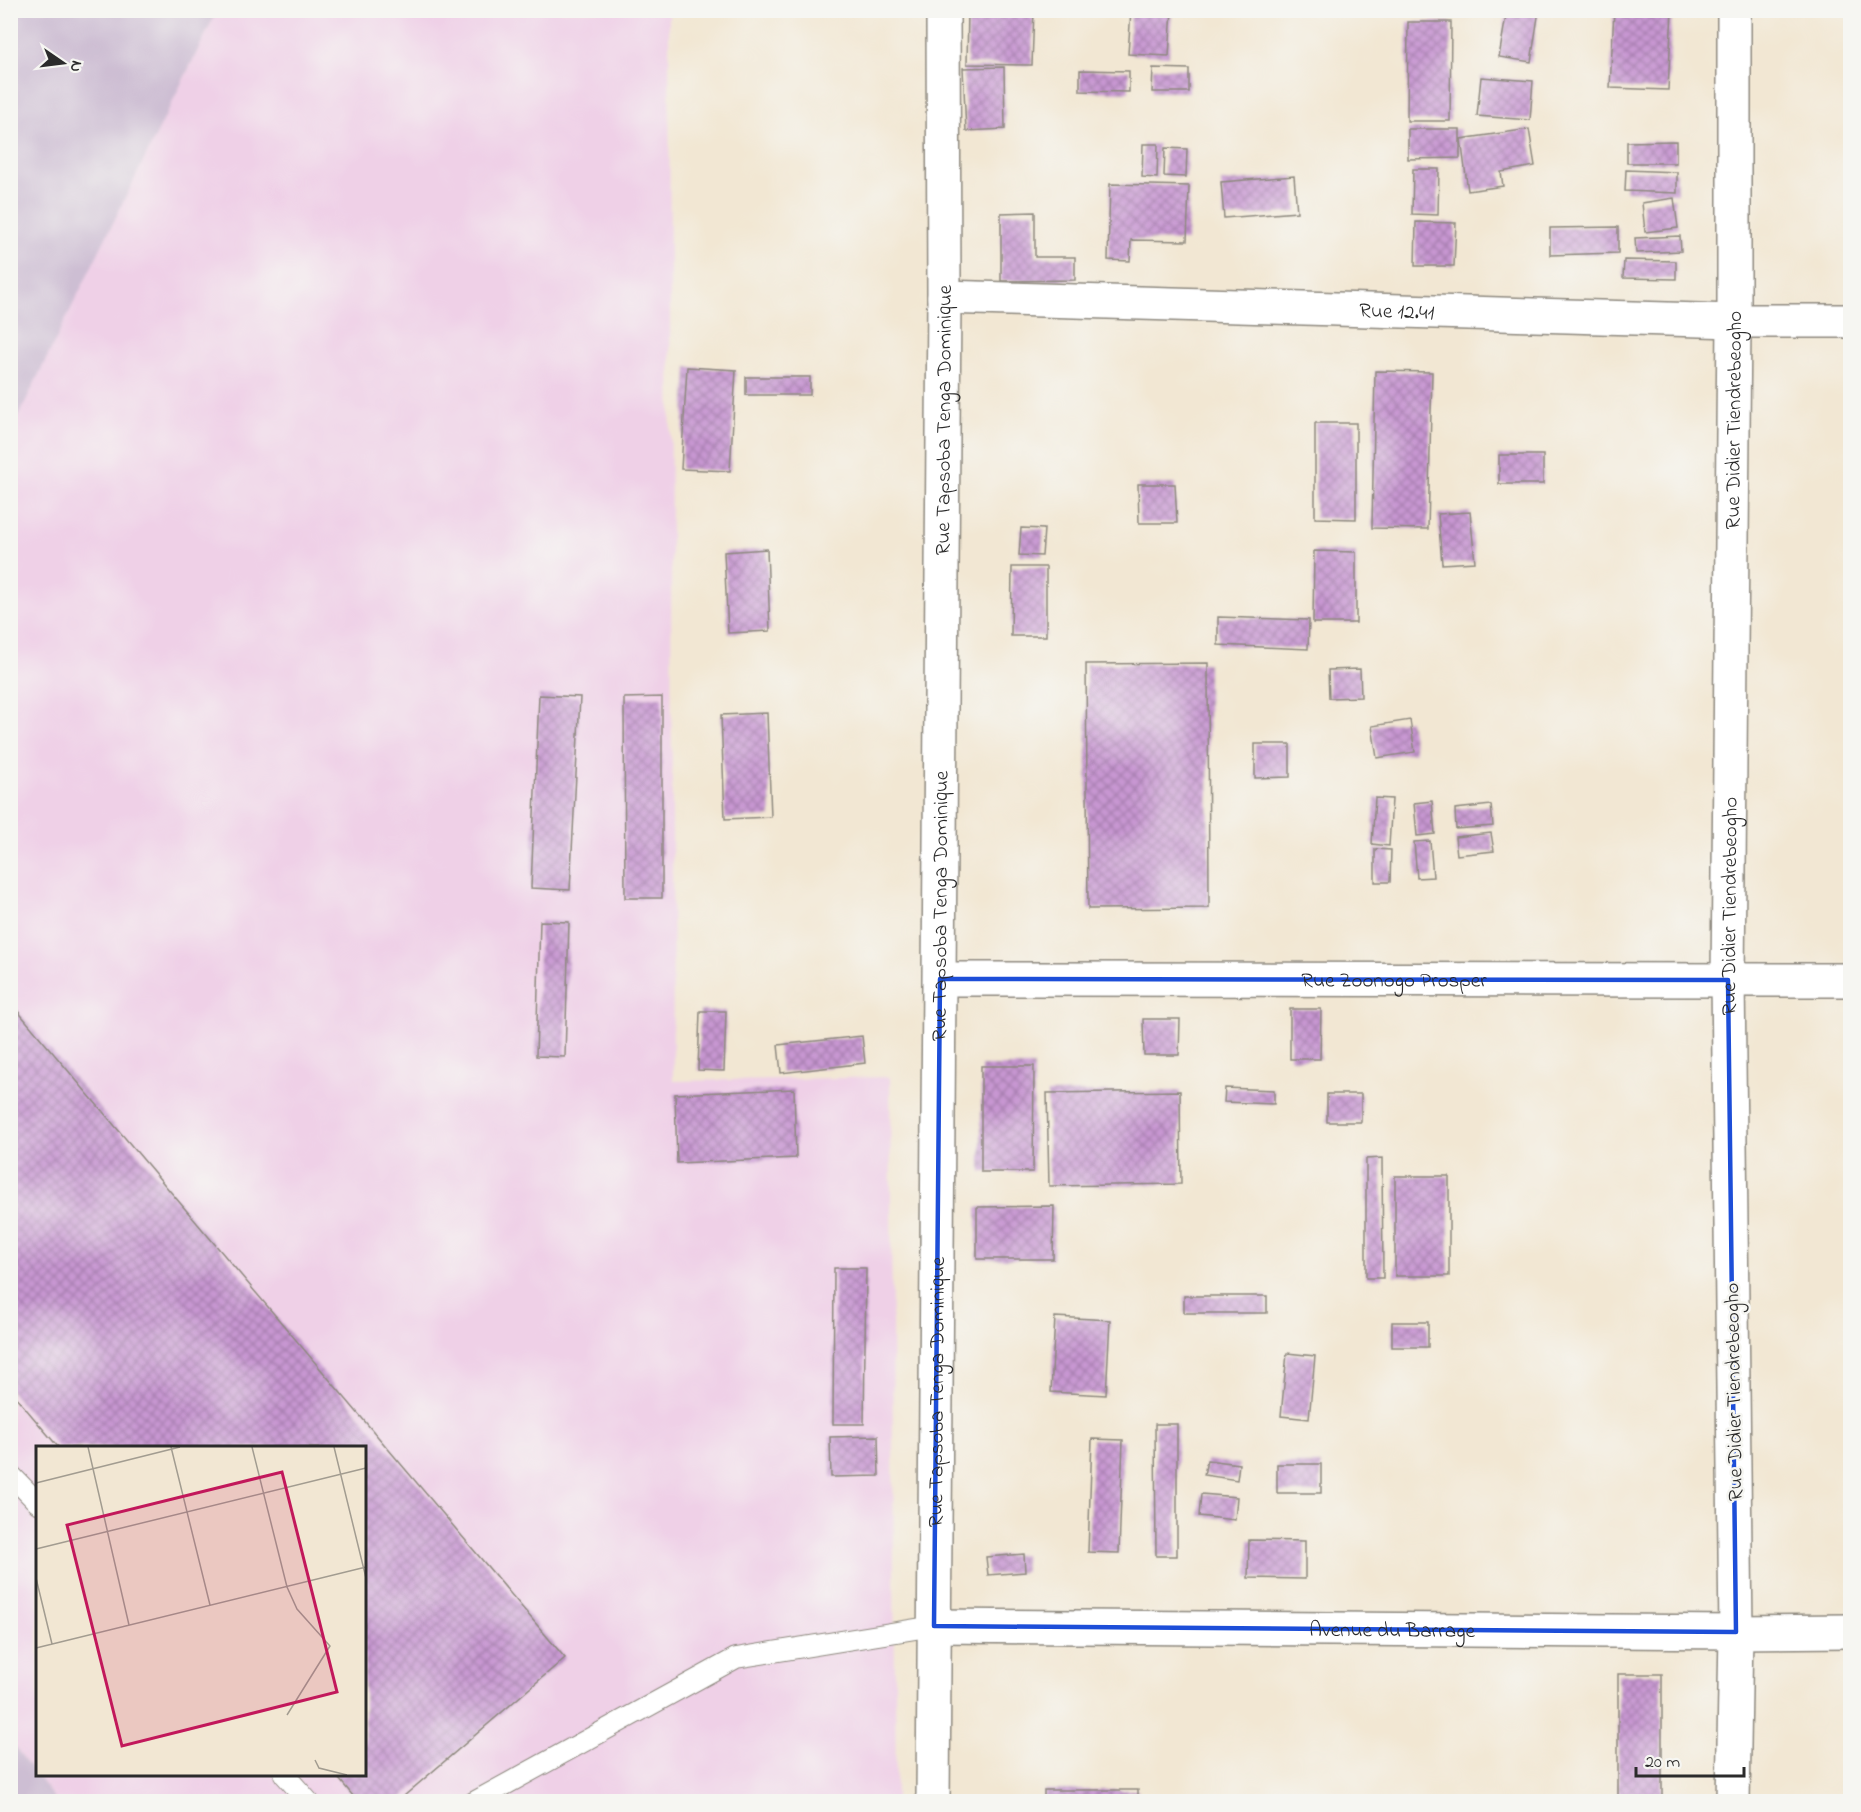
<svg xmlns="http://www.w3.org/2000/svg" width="1861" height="1812" viewBox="0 0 1861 1812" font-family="'Indie Flower',sans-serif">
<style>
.built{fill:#efd0e7;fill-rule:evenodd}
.railway{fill:#cdbed3}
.building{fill:url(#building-cross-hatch)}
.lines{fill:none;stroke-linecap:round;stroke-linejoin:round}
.service-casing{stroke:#8e897f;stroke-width:22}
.minor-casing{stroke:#8e897f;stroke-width:36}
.service{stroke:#fff;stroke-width:20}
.minor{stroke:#fff;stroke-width:33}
.marked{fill:none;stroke:#1d4ed8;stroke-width:4.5;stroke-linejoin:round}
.labels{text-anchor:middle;stroke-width:5;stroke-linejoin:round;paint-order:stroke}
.street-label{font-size:21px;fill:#2b2b2b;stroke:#f6f6f2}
.inset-road{fill:none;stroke:#a29c90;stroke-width:1.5}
.view{fill:#c2185b;fill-opacity:0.15;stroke:#c2185b;stroke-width:3}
.inset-edge{fill:none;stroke:#2b2b2b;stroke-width:3}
</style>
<defs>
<pattern id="building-cross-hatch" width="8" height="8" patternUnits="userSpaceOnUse" patternTransform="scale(1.5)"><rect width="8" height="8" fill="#c897d2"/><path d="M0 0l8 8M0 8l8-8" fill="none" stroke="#a37bab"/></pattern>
</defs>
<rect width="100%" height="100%" fill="#f6f6f2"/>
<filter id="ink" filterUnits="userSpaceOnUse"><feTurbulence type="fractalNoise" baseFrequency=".0167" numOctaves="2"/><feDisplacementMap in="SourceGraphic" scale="12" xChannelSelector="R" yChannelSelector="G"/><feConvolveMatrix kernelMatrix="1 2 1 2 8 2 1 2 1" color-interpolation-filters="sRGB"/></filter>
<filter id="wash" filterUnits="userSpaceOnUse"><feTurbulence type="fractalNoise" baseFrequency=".008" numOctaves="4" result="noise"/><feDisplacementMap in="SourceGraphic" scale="24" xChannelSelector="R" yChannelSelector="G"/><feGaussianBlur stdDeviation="1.35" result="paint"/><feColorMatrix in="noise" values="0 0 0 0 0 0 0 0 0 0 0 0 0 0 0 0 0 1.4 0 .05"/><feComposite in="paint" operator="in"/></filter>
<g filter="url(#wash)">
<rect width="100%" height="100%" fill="#f2e7d3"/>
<path class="built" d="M217,11H669L673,1081L890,1077L896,1801H56L11,1742L10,431ZM38,1448H364V1774H38Z"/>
<g class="railway">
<polygon points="11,10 217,11 11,431 10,11"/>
<polygon points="10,1742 11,1742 56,1801 11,1801"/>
</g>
<g id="blocks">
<g class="building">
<polygon points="968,10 1034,10 1032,65 967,64"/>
<polygon points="1131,10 1172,10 1169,56 1128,54"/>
<polygon points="1507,10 1539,10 1531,62 1499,57"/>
<polygon points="1614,10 1672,10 1668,90 1610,88"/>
<polygon points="1408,22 1451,22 1450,121 1407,121"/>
<polygon points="1004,67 1005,129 966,131 963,68"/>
<polygon points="1153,68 1189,69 1189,92 1152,92"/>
<polygon points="1080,70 1129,71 1129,92 1080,91"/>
<polygon points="1481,77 1533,81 1530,120 1477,116"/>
<polygon points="1408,129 1460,129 1460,158 1408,159"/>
<polygon points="1529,129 1535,166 1501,172 1503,186 1468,191 1461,139"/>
<polygon points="1676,141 1676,163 1627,163 1627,142"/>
<polygon points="1143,144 1158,144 1157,178 1142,177"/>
<polygon points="1165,148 1187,149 1186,177 1164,176"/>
<polygon points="1413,169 1439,169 1438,215 1412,214"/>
<polygon points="1626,170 1677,172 1677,193 1625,191"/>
<polygon points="1294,176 1297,212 1224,218 1221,182"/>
<polygon points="1110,184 1189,186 1187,241 1131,240 1130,261 1108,260"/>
<polygon points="1674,198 1678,228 1645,232 1642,203"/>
<polygon points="1035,212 1035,257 1075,257 1075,280 1001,281 1001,213"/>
<polygon points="1416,222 1456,223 1454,266 1415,266"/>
<polygon points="1618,227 1618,253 1550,255 1550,228"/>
<polygon points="1680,236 1681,251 1636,253 1635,238"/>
<polygon points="1624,260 1676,261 1676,279 1623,278"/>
<polygon points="687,367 736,370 730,471 681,469"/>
<polygon points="1375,371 1432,372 1428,529 1372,528"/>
<rect x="746" y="377" width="64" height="18"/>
<polygon points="1315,423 1356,423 1356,519 1315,518"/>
<rect x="1499" y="455" width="44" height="29"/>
<polygon points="1138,484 1175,484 1177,523 1139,523"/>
<polygon points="1470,512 1475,562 1442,564 1438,514"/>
<polygon points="1021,528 1044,529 1042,556 1019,555"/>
<polygon points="767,549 770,631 728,633 724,552"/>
<polygon points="1314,551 1356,552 1356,623 1313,623"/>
<polygon points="1012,567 1046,567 1046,636 1011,636"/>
<polygon points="1218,617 1309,620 1308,649 1218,645"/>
<polygon points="1208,663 1209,908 1088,909 1086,664"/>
<polygon points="1360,669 1361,697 1329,698 1328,670"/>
<polygon points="539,695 580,697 570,890 531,888"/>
<polygon points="662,697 662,898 625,898 624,698"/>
<polygon points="767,713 771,817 725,819 721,715"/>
<polygon points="1410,720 1415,752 1377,758 1372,726"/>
<polygon points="1255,744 1290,744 1290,777 1255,778"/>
<polygon points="1375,798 1392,799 1389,846 1372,844"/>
<polygon points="1432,801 1435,834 1417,836 1414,803"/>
<polygon points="1491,805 1493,826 1456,829 1455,809"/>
<polygon points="1491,833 1494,851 1457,855 1455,837"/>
<polygon points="1430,841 1433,877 1417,878 1414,842"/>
<polygon points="1375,849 1391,850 1390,882 1375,882"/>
<polygon points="540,921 569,922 565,1057 536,1056"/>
<polygon points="10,1002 565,1658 397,1802 358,1802 335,1774 364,1774 364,1448 59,1448 10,1390"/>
<polygon points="1290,1009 1321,1009 1320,1059 1290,1059"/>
<polygon points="700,1011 726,1011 724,1071 698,1070"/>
<polygon points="1143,1019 1180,1019 1179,1055 1144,1055"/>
<polygon points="862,1036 865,1063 781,1073 778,1045"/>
<polygon points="981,1066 1034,1066 1033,1172 981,1172"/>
<polygon points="1225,1088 1274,1090 1274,1104 1224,1102"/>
<polygon points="794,1089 796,1158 677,1163 675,1094"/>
<polygon points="1180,1091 1181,1184 1049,1186 1047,1093"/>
<rect x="1327" y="1094" width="34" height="28"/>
<polygon points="1382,1158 1383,1278 1366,1278 1366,1159"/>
<rect x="1395" y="1176" width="54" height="100"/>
<polygon points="1054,1206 1053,1259 977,1259 977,1207"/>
<polygon points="834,1268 866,1268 864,1424 833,1424"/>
<rect x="1184" y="1296" width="83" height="17"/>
<polygon points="1055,1317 1110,1320 1106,1395 1051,1392"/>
<rect x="1392" y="1322" width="36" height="25"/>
<polygon points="1287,1353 1315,1356 1309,1419 1281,1416"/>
<polygon points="1155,1424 1177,1424 1177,1556 1156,1556"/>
<polygon points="878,1436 879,1476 831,1477 830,1437"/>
<polygon points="1092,1439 1123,1440 1119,1553 1088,1552"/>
<polygon points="1207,1460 1239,1464 1237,1480 1204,1475"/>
<rect x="1277" y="1464" width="44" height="29"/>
<polygon points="1201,1494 1237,1497 1235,1520 1199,1516"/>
<polygon points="1249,1540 1305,1541 1305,1579 1248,1578"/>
<polygon points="1024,1554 1025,1572 988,1575 986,1557"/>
<rect x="1618" y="1674" width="44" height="128"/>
<rect x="1044" y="1790" width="94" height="12"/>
</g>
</g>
</g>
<g filter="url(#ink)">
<use href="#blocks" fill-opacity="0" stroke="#8e897f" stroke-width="1.5"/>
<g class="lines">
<g class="service-casing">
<g id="service">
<polyline points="10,1474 38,1503"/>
<polyline points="284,1774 309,1802"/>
<polyline points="474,1802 736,1658 934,1626"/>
</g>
</g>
<g class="minor-casing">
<g id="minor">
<path id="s1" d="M944,297L1734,321H1850"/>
<path id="s2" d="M940,979L1850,980"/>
<path id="s3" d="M934,1626L1736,1632L1850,1631"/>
<path id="s4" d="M933,1802L944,297L943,10"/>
<path id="s5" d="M1733,1802L1736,1632L1728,980L1734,321V10"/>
</g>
</g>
<use href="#service" class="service"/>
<use href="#minor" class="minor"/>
</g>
</g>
<path class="marked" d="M940,979L1728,980L1736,1632L934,1626Z"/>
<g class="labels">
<g class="street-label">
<text dy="7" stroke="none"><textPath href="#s1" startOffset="453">Rue 12.41</textPath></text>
<text dy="7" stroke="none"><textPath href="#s4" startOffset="1382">Rue Tapsoba Tenga Dominique</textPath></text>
<text dy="7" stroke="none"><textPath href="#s5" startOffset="1382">Rue Didier Tiendrebeogho</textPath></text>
<text dy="7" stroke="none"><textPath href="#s4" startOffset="896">Rue Tapsoba Tenga Dominique</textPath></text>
<text dy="7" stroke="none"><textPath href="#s5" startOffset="896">Rue Didier Tiendrebeogho</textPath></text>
<text dy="7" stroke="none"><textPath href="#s2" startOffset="454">Rue Zoonogo Prosper</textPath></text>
<text dy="7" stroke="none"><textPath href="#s4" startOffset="410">Rue Tapsoba Tenga Dominique</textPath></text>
<text transform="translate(1733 1392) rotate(-91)" y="7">Rue Didier Tiendrebeogho</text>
<text dy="7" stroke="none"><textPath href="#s3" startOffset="458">Avenue du Barrage</textPath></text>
</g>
</g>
<g transform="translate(36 1446)">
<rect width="330" height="330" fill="#f2e7d3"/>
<path class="inset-road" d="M52,1L93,179M135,1L174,159M216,1L251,141L261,163L294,200L251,269M298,1L330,132M0,37L144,1M0,103L330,22M0,132L16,198M0,202L330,121M279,314L283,322L311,329"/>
<path class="view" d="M246,26L301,246L86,300L31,79Z"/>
<rect width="330" height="330" class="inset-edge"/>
</g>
<rect width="1861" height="1812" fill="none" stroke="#f6f6f2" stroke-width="36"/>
<g transform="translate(63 63) rotate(104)" stroke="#f6f6f2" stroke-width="4.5" paint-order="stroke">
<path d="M0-4.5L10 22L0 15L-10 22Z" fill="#2b2b2b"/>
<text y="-9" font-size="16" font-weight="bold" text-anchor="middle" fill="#2b2b2b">N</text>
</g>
<path d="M1636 1767v9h108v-9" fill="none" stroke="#2b2b2b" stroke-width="3"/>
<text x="1645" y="1767" font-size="18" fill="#2b2b2b" stroke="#f6f6f2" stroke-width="4.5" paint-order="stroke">20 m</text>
</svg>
